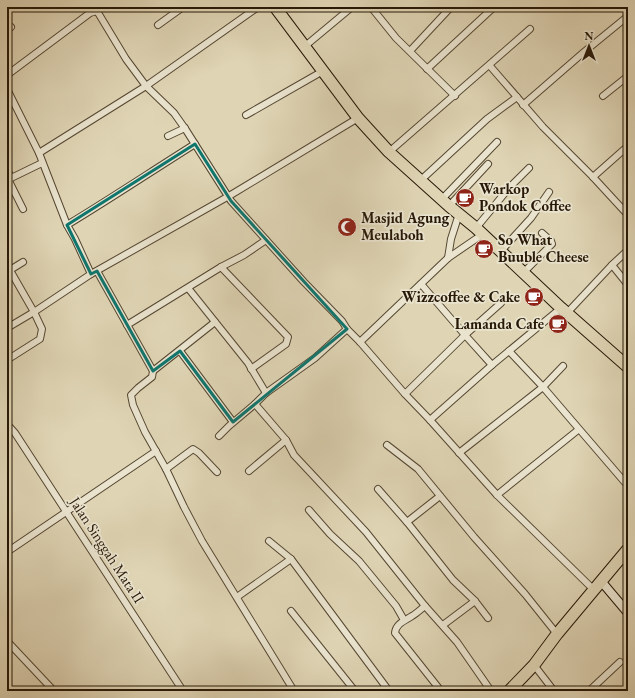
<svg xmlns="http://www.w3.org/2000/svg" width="635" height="698" viewBox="0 0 635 698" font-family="'EB Garamond',serif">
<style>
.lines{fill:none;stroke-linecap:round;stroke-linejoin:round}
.street-casing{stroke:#554732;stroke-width:8}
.secondary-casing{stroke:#271807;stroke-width:10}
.highway-casing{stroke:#271807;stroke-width:13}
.street{stroke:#eae4cf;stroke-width:6}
.secondary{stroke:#eae4cf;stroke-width:8}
.highway{stroke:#dfd5b5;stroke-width:11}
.marked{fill:none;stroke:#0f766e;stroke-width:3;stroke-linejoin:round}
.labels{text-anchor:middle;stroke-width:3.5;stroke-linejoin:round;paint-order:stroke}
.poi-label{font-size:15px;font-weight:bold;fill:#271807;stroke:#eae4cf;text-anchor:start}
.street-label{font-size:15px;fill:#271807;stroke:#eae4cf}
</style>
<rect width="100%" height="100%" fill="#dfd5b5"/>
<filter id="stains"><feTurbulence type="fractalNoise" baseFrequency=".005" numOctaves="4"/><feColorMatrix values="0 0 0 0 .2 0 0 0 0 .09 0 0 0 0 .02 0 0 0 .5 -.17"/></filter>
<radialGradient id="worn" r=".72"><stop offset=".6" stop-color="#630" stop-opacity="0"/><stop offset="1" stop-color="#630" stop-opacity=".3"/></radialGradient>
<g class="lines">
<g class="street-casing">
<g id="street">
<polyline points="371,7 396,38 455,96"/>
<polyline points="97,11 126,59 146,86 174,113 186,130 231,201 304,282 342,321 347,329 360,342 405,394 430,420 497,495 594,590"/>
<polyline points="158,25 183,7"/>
<polyline points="7,30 11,27"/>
<polyline points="304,47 352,7"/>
<polyline points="410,51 451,7"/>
<polyline points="490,66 543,127 593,177 628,215"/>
<polyline points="427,69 494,7"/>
<polyline points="7,75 90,13 97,11 101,7"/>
<polyline points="7,89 39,153 67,225 75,239 91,274"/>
<polyline points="603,96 628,76"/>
<polyline points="523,105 584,52 628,16"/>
<polyline points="246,115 323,71"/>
<polyline points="168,136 185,128"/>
<polyline points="389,152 530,29"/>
<polyline points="39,153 146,86 258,7"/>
<polyline points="7,169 11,178"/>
<polyline points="593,177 628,146"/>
<polyline points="8,179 23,209"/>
<polyline points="7,180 42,163"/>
<polyline points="421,180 487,119 517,97"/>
<polyline points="442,199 497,142"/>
<polyline points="449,206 488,164"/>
<path d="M67,225C110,199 152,171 195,144"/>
<polyline points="476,228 509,188 529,168"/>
<polyline points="501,251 531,218 549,192"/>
<polyline points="448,258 451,239 459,214"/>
<polyline points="7,265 34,312 42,329 40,339 7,360"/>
<polyline points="612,265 628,285"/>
<polyline points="221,267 288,337 286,344 251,369"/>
<polyline points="10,270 23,262"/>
<polyline points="97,271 153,371 152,377 138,388 131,395 133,405 145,432 166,469 184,507 202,541 294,691"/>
<polyline points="524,272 552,244 551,241 542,233"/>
<polyline points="421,284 465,335 492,365"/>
<polyline points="188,288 248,363 266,393"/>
<polyline points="567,313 612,265 628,250"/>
<polyline points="127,325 221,267 244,255 266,240"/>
<polyline points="7,328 34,312 91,274 229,196 358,118"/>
<polyline points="360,342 448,258 483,234"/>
<polyline points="180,351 233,422"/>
<polyline points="509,351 543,387 628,486"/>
<polyline points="153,371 215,322"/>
<polyline points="405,394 465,335 501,303"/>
<polyline points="255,404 286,440 294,455 366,532 425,606 457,642 491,691"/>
<polyline points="430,420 492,365 561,308"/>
<polyline points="7,424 15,433 183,691"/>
<polyline points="219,436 229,426 255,404 266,393 315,358 347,329"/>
<polyline points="387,445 418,469 474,537 525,594 557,634"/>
<polyline points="459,453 543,387 563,366"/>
<polyline points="166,469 193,449 199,453 217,472"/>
<polyline points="249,471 286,440"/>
<polyline points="378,489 407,522 440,496"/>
<polyline points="497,495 578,430"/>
<polyline points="309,510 330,534 359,561 396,606 404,620"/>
<polyline points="407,522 453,580 475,601 443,625"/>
<polyline points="269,541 291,559 389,691"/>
<polyline points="7,552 156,451"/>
<polyline points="237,597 291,559"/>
<polyline points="475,601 488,618"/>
<path d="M425,606C421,609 417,613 412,616C405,621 396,623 395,633L441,691"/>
<polyline points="291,611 355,691"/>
<polyline points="7,641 54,691"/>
<polyline points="534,665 554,691"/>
<polyline points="589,691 620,662"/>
</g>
</g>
<g class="secondary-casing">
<polyline id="secondary" points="601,581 628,613"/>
</g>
<g class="highway-casing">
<g id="highway">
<polyline points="275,7 358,118 389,152 449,206 476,228 561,308 628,367"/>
<polyline points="509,691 534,665 557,634 628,549"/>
</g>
</g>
<use href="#street" class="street"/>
<use href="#secondary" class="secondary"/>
<use href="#highway" class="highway"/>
</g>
<path class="marked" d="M195,144L231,201L347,329L233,422L180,351L153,371L97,271L91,274L67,225Z"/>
<defs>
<g id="cafe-disc" transform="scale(1)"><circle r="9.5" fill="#8f2418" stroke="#eae4cf"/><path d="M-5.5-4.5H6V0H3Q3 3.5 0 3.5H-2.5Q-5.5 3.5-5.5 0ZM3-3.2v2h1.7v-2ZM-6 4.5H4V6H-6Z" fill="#fff"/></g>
<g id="mosque-disc" transform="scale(1)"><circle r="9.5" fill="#8f2418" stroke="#eae4cf"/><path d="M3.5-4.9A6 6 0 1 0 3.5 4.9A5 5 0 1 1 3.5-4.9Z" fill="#fff"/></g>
</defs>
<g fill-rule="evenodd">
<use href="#cafe-disc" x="465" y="198"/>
<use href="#mosque-disc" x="347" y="227"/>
<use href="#cafe-disc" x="484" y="249"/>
<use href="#cafe-disc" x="534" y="297"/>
<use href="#cafe-disc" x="558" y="324"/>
</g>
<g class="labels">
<g class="poi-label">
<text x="479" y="194">Warkop<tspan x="479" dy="17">Pondok Coffee</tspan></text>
<text x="361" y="223">Masjid Agung<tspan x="361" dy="17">Meulaboh</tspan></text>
<text x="498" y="245">So What<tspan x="498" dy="17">Buuble Cheese</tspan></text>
<text x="520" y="302" text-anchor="end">Wizzcoffee &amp; Cake</text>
<text x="544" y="329" text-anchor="end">Lamanda Cafe</text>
</g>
<g class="street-label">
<text transform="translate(107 550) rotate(57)" y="5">Jalan Singgah Mata II</text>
</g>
</g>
<rect width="635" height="698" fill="none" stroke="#dfd5b5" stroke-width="24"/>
<rect x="8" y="8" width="619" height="682" fill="none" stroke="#271807" stroke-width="2"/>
<rect x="12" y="12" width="611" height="674" fill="none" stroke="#271807"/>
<g transform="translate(589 46)" stroke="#eae4cf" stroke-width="3" paint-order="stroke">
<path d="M0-3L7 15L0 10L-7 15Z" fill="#271807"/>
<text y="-6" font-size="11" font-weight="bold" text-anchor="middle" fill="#271807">N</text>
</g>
<rect width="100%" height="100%" filter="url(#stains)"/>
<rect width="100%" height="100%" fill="url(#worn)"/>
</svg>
